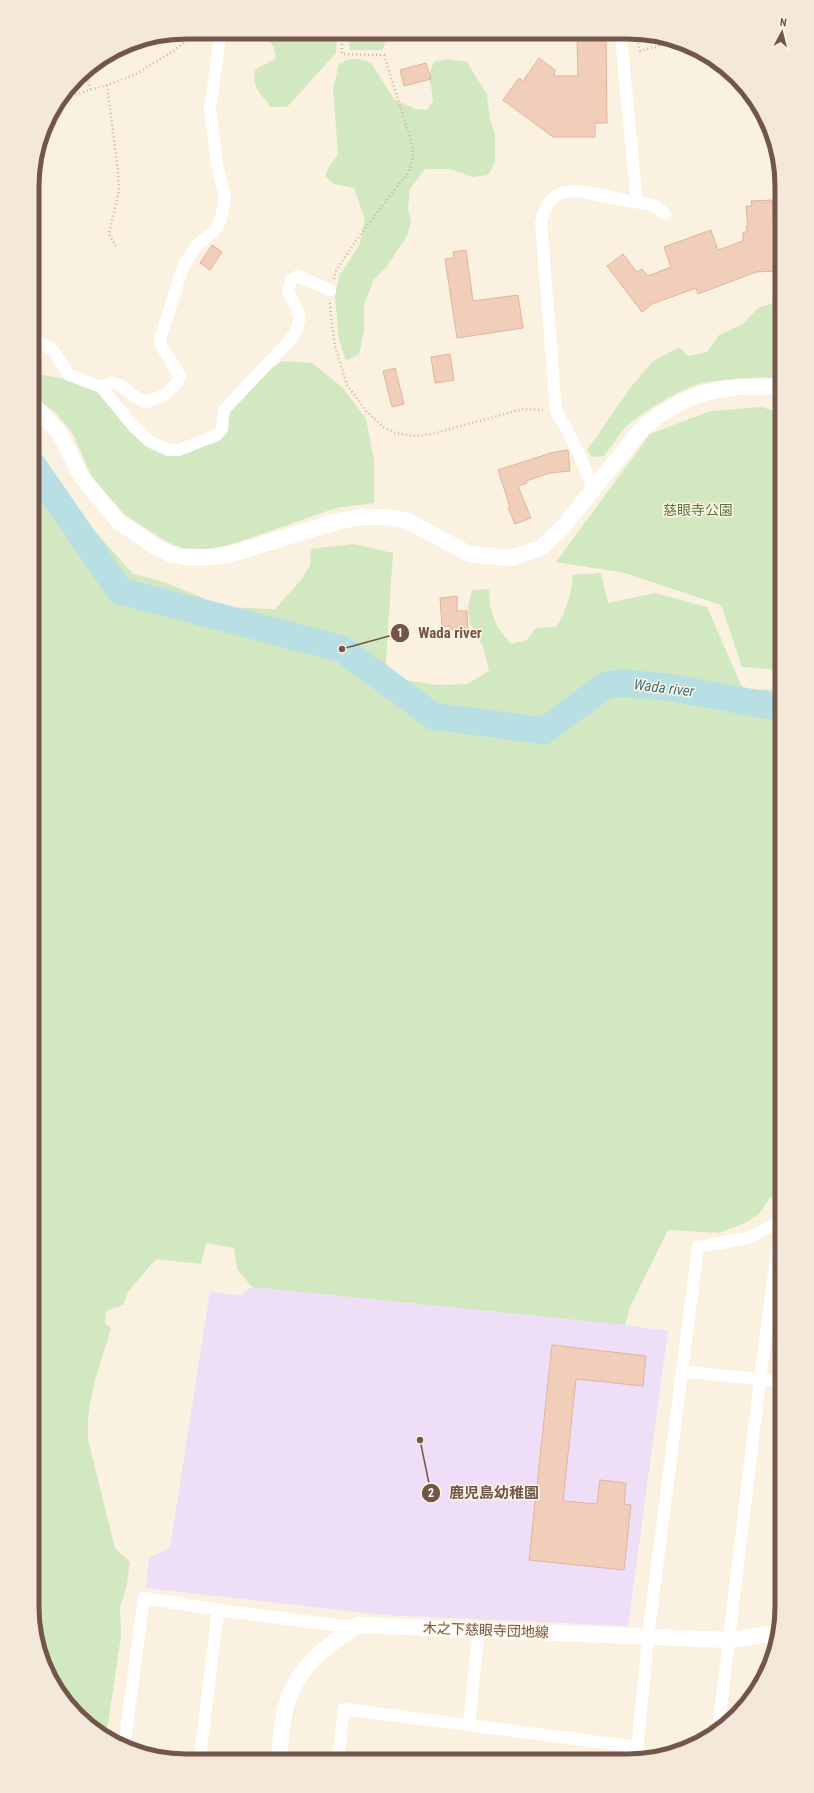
<svg xmlns="http://www.w3.org/2000/svg" width="814" height="1793" viewBox="0 0 814 1793" font-family="'Roboto Condensed','Noto Sans JP',sans-serif">
<style>
.education{fill:#eedef7}
.green{fill:#d2e8c1}
.lines{fill:none;stroke-linecap:round;stroke-linejoin:round}
.river{stroke:#b7dfe4;stroke-width:27}
.building{fill:#f0ceba;stroke:#e2b49b}
.path{stroke:#d5b19d;stroke-width:2.5;stroke-dasharray:1 3;stroke-linecap:butt}
.street{stroke:#fff;stroke-width:12}
.secondary{stroke:#fff;stroke-width:16}
.labels{text-anchor:middle;stroke-width:3;stroke-linejoin:round;paint-order:stroke}
.park-label{font-size:14px;fill:#537842;stroke:#fff5e7}
.street-label{font-size:14px;fill:#725649;stroke:#fff5e7}
.water-label{font-size:15px;font-style:italic;fill:#40767f;stroke:#fff5e7}
.rim{fill:none;stroke:#725649;stroke-width:5}
.leader{fill:none;stroke:#725649;stroke-width:1.5}
.callout-dot{fill:#725649;stroke:#fff5e7;stroke-width:1.5}
.mark-label{font-size:12px;text-anchor:middle;font-weight:bold;fill:#fff}
.callout-label{font-size:15px;text-anchor:middle;font-weight:bold;fill:#725649;stroke:#fff5e7;stroke-width:3;stroke-linejoin:round;paint-order:stroke}
</style>
<rect width="100%" height="100%" fill="#fbf1e1"/>
<polygon class="education" points="252,1287 625,1325 668,1331 628,1626 383,1615 146,1588 149,1558 170,1548 210,1291 240,1296"/>
<g class="green">
<path d="M269,33H337L336,53L287,107H271C260,93 252,88 255,70C262,65 269,63 276,58L274,48L268,39Z"/>
<polygon points="347,33 387,33 387,39 382,50 350,50"/>
<polygon points="349,59 360,59 371,63 394,99 415,109 427,110 433,101 429,74 434,62 447,59 467,62 487,95 490,120 495,135 495,162 488,175 472,177 451,169 425,169 410,189 408,209 411,222 407,236 387,266 374,279 364,305 364,331 359,354 346,361 339,340 335,297 339,276 359,246 365,220 354,188 334,184 325,176 329,167 338,154 333,89 339,64"/>
<path d="M782,300V378C756,377 729,378 703,383C684,387 638,414 624,429C617,437 611,447 604,456L591,457L587,450L631,387L652,362L679,347L688,356L707,352L719,335L743,324L758,308Z"/>
<polygon points="282,361 312,363 343,388 366,419 374,460 374,503 336,508 239,542 212,550 181,548 166,541 125,515 92,478 73,434 54,411 32,396 39,374 68,380 99,393 166,454 220,438 229,410 259,378"/>
<polygon points="762,407 782,414 782,670 742,667 721,605 625,573 556,562 650,434 710,411"/>
<path d="M32,444L54,478L93,529L133,574L161,581L226,607L275,609L301,580L310,565L311,549L353,544L393,553L386,661L392,678L437,685L467,684L489,671L484,649L470,623L468,607L472,590L489,589C490,614 494,625 511,644L527,640L536,628L556,627C567,611 571,594 573,575L601,573L608,603L655,593L707,607L743,689L782,690V1196L770,1198L758,1215L743,1224L719,1233L668,1230L630,1307L625,1325L252,1287L237,1269L234,1248L206,1243L201,1264L156,1259L128,1292L123,1305L106,1311L105,1323L111,1328C100,1365 86,1400 88,1439L115,1548L130,1562L127,1584L120,1608L121,1636L106,1737L84,1723L58,1692L37,1647L32,1607Z"/>
</g>
<g class="lines">
<polyline class="river" points="32,464 120,591 342,649 433,716 544,731 606,685 621,683 667,687 782,708"/>
</g>
<g class="building">
<polygon points="577,39 606,39 607,123 595,123 595,137 553,137 503,100 519,78 523,81 539,58 555,70 554,76 578,76"/>
<polygon points="426,63 431,79 404,86 400,70"/>
<polygon points="772,200 777,271 756,272 698,294 696,288 652,304 642,312 607,266 623,254 637,272 642,269 648,276 671,267 664,247 711,230 718,250 743,241 743,232 747,232 746,226 748,226 746,206 752,206 751,201"/>
<polygon points="212,245 222,252 210,270 200,263"/>
<polygon points="466,250 473,301 518,295 523,328 457,338 445,259 454,258 453,252"/>
<polygon points="450,354 454,380 435,383 431,357"/>
<polygon points="395,368 404,404 392,407 383,371"/>
<polygon points="568,450 570,471 550,473 526,481 527,483 518,486 531,518 515,524 508,508 510,507 498,470 554,452"/>
<polygon points="457,596 457,611 467,611 468,629 450,630 450,626 442,627 440,598"/>
<polygon points="552,1345 646,1356 643,1386 576,1379 563,1501 597,1504 600,1480 626,1483 624,1504 631,1505 624,1570 529,1560"/>
</g>
<g class="lines">
<g class="path">
<polyline points="636,35 640,51 677,41"/>
<polyline points="86,69 90,89"/>
<polyline points="107,85 118,171 119,191 109,234 116,246"/>
<polyline points="64,98 107,85 136,74 175,50 197,32"/>
<path d="M334,279L336,271L359,236L407,174C413,163 414,156 412,144L384,55L342,54V33"/>
<polyline points="330,303 331,318 335,346 347,385 366,411 383,427 396,433 416,436 432,434 523,409 543,410"/>
</g>
<g class="street">
<polyline points="621,37 637,202"/>
<polyline points="32,344 42,344 53,350 69,375 101,387 112,383 120,385 140,400 147,402 166,394 176,384 180,376 160,344 161,337 183,267 197,245 212,233 219,224 222,214 225,198 217,164 210,108 221,32"/>
<path d="M101,387L134,427L149,441L168,450H179L217,435L222,429L224,410L291,339C306,318 298,312 288,291L291,280L298,276L330,290"/>
<path d="M593,489C583,461 572,436 556,411L541,222C547,199 554,191 578,191L656,206L665,214"/>
<polyline points="681,1371 782,1382"/>
<polyline points="469,1724 479,1629"/>
<polyline points="718,1731 760,1380 781,1220"/>
<polyline points="124,1747 144,1598 218,1610 342,1626 358,1625"/>
<polyline points="200,1758 218,1610"/>
<polyline points="338,1759 344,1709 638,1747"/>
<polyline points="636,1760 648,1637 698,1247 749,1238 782,1220"/>
</g>
<g class="secondary">
<path d="M32,407L36,408L59,432L81,476L118,521L154,546L170,554L184,557H209L231,554L339,521L362,517H384L408,521L469,554L511,558L541,548L563,527L639,432C680,393 726,382 782,388"/>
<path d="M279,1759C280,1746 281,1732 283,1719C292,1671 320,1650 358,1625L729,1640L778,1633"/>
</g>
</g>
<g class="labels">
<g class="park-label">
<text x="698" y="515">慈眼寺公園</text>
</g>
<g class="street-label">
<text transform="translate(486 1630) rotate(2)" y="5">木之下慈眼寺団地線</text>
</g>
<g class="water-label">
<text transform="translate(664 688) rotate(7)" y="5">Wada river</text>
</g>
</g>
<path d="M0 0H814V1793H0ZM186 39H628A147 147 0 0 1 775 186V1607A147 147 0 0 1 628 1754H186A147 147 0 0 1 39 1607V186A147 147 0 0 1 186 39Z" fill="#f4e8da" fill-rule="evenodd"/>
<path class="rim" d="M186 39H628A147 147 0 0 1 775 186V1607A147 147 0 0 1 628 1754H186A147 147 0 0 1 39 1607V186A147 147 0 0 1 186 39Z"/>
<path class="leader" d="M342 649L400 633M420 1440L431 1493"/>
<g class="callout-dot">
<circle cx="342" cy="649" r="4"/>
<circle cx="420" cy="1440" r="4"/>
<circle cx="400" cy="633" r="10"/>
<circle cx="431" cy="1493" r="10"/>
</g>
<g class="mark-label">
<text x="400" y="637">1</text>
<text x="431" y="1497">2</text>
</g>
<g class="callout-label">
<text x="450" y="638">Wada river</text>
<text x="494" y="1498">鹿児島幼稚園</text>
</g>
<g transform="translate(782 32) rotate(7)" stroke="#fff5e7" stroke-width="3" paint-order="stroke">
<path d="M0-3L7 15L0 10L-7 15Z" fill="#725649"/>
<text y="-6" font-size="11" font-weight="bold" text-anchor="middle" fill="#725649">N</text>
</g>
</svg>
